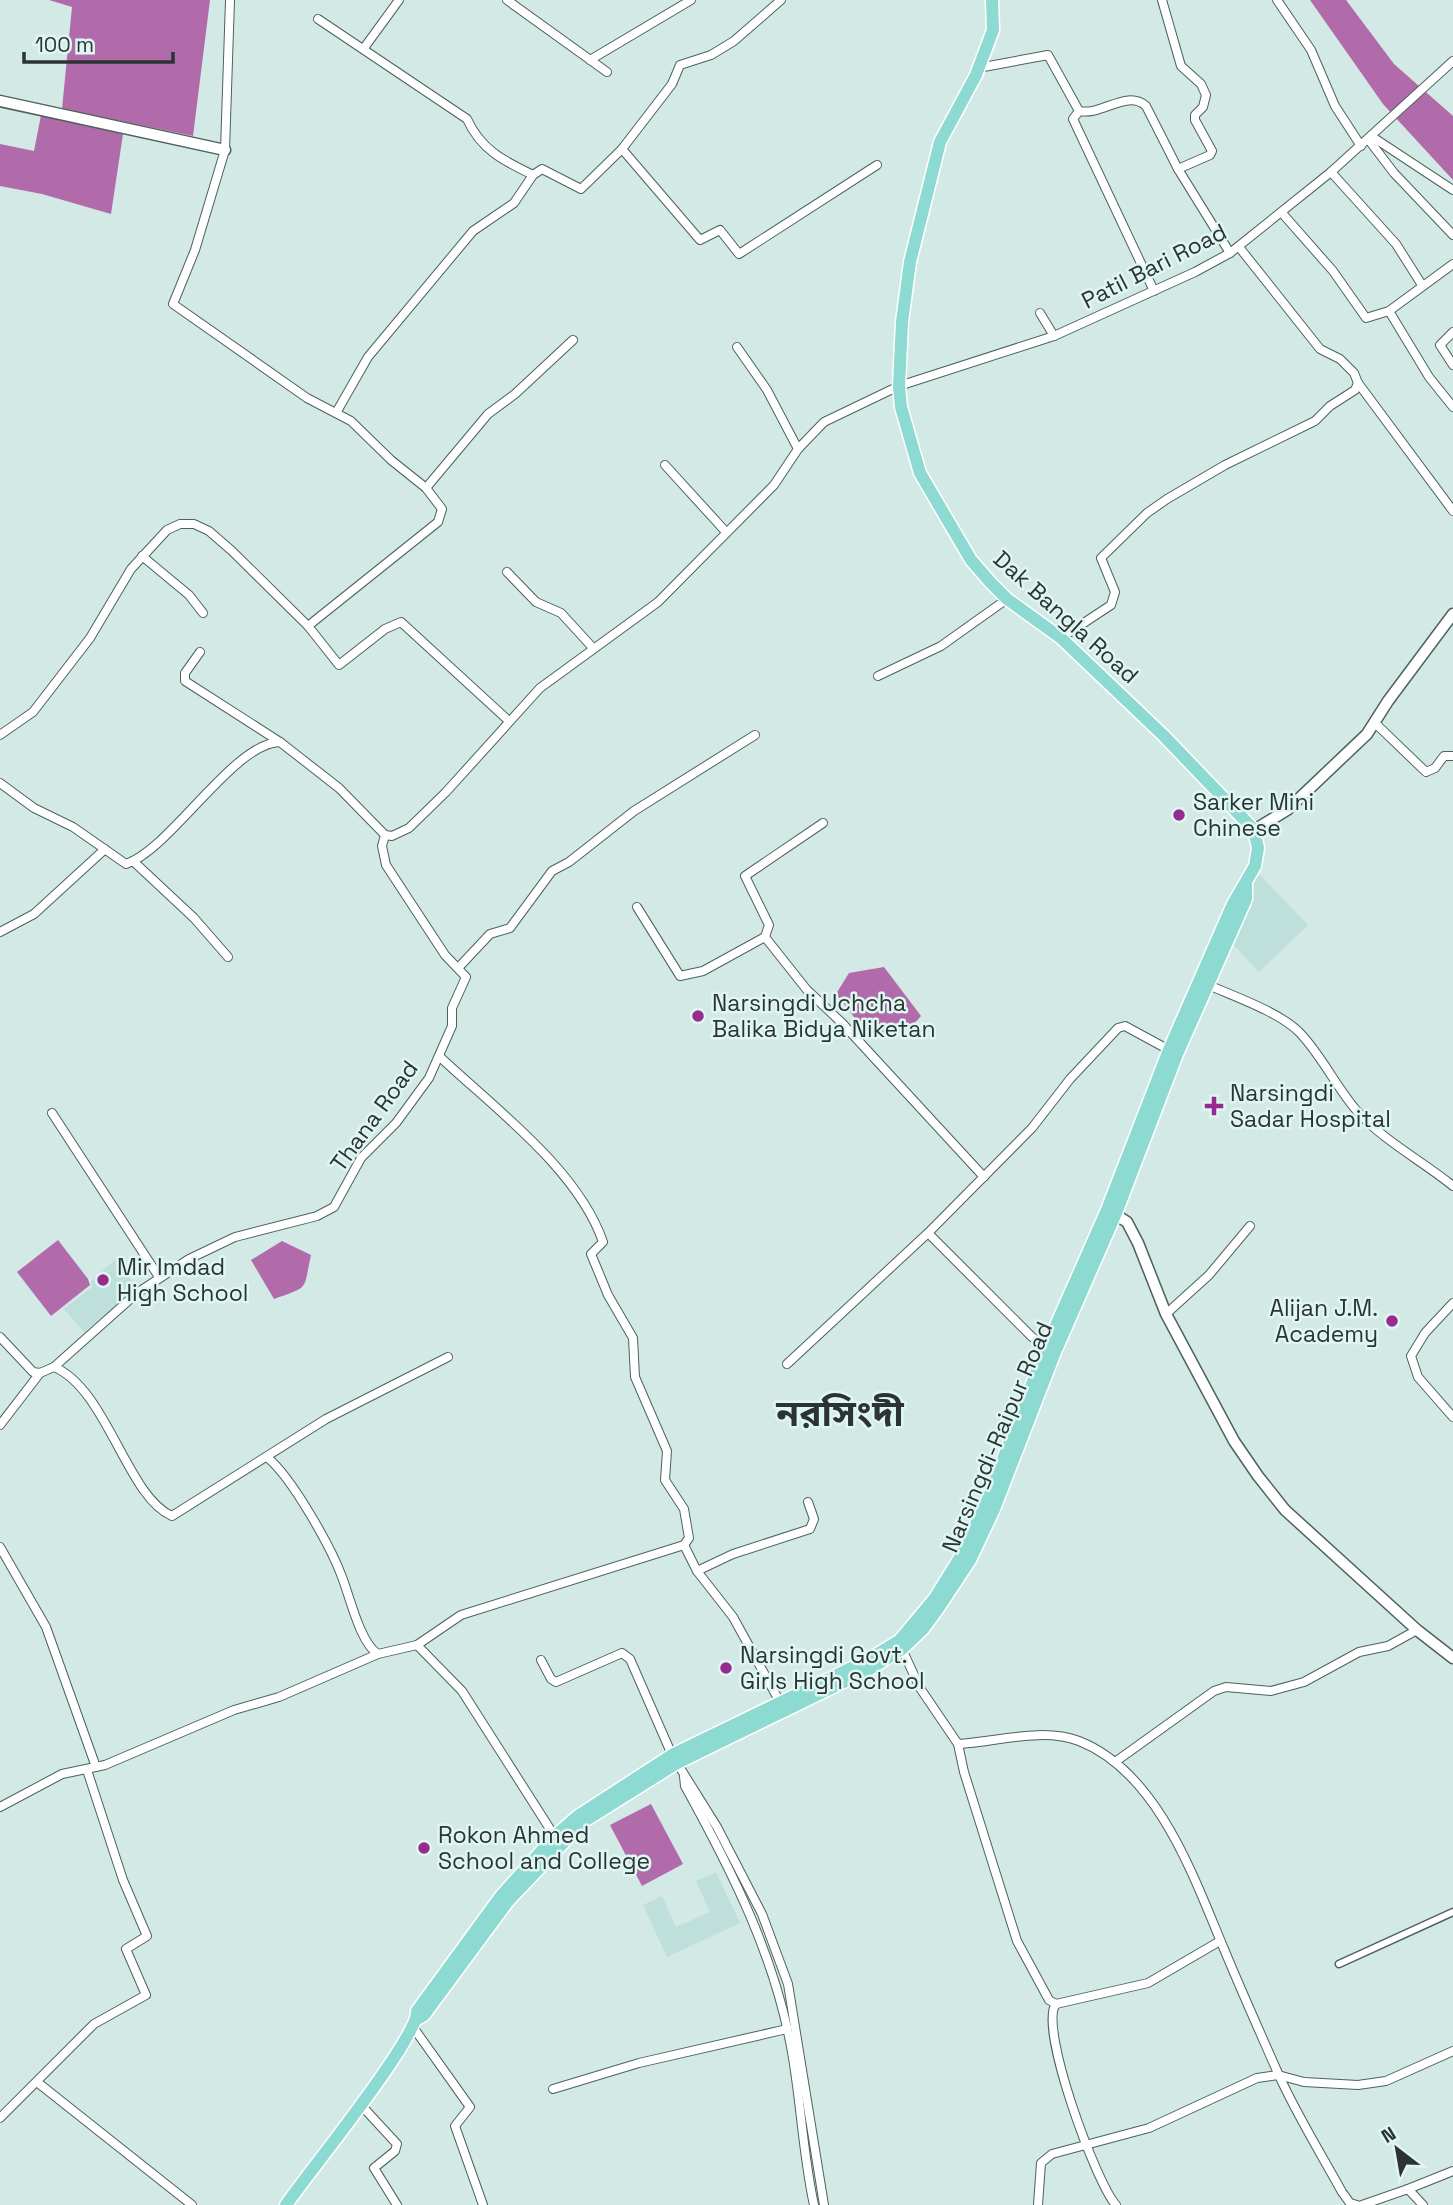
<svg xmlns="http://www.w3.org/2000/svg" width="1453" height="2205" viewBox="0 0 1453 2205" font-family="'Space Grotesk','Noto Sans Bengali',sans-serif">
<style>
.built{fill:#bfe0da}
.water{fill:#b16aaa}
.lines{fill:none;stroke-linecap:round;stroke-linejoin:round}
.pedestrian-casing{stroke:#4d615d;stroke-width:9}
.minor-casing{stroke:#4d615d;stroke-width:10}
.tertiary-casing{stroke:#4d615d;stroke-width:13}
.primary-casing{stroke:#fff;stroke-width:15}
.pedestrian{stroke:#fff;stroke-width:6}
.minor{stroke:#fff;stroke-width:8}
.tertiary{stroke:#fff;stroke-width:10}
.primary{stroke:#8cdad1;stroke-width:12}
.poi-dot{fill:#952b8e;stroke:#dff6f2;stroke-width:2.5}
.labels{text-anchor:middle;stroke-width:5;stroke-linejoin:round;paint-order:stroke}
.street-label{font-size:23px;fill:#2b3433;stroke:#dff6f2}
.poi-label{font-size:23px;fill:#2b3433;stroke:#dff6f2;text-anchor:start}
.town-label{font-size:37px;font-weight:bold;fill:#2b3433;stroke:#dff6f2}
</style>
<rect width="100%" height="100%" fill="#d2e9e5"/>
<g class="built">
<polygon points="1260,875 1308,925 1259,972 1226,937 1243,890"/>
<polygon points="115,1260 138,1288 84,1332 64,1309 92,1287 91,1281"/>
<polygon points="716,1872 740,1923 667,1957 643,1905 662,1896 676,1927 710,1912 696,1881"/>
</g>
<g class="water">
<polygon points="49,0 210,0 193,136 62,109 72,7"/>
<polygon points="1310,0 1346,0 1394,64 1453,116 1453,180 1383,104"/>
<polygon points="41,115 123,134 111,214 42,194 0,186 0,144 34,151"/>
<path d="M884,967L921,1016C907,1033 891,1039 869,1036L836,994L849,973Z"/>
<polygon points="58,1240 88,1279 90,1285 51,1316 17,1272"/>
<path d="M282,1241L311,1255C303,1290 311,1286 274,1299L251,1260Z"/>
<polygon points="651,1804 683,1864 642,1886 610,1825"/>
</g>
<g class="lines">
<g class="pedestrian-casing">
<polyline id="pedestrian" points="1339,1964 1453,1912"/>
</g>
<g class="minor-casing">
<g id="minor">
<polyline points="230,0 225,150 195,250 173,304 307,398 351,421 391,460 426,488 442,509 438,522 308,626"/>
<polyline points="507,0 607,72"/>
<polyline points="1162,0 1181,66 1201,84 1206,95 1203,107 1195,115 1195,120 1212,151 1210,155 1178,169"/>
<polyline points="1277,0 1311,50 1335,106 1361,146"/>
<path d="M318,19L467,119C481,150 504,161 533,175L514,203L473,231L368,357L336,413"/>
<polyline points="364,48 399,0"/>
<polyline points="590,60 691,0"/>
<path d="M978,68L1048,55L1079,111C1102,116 1127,89 1146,106L1178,169L1230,253"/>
<polyline points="1079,111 1073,119 1154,291"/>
<polyline points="1371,136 1453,190"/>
<polyline points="1368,139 1394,173 1453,235"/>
<polyline points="622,149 700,240 720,230 739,254 877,165"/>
<polyline points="1331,172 1396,244 1422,285"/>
<polyline points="533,175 542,169 581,189 622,149 672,84 680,65 711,55 734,41 781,0"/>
<polyline points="1282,213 1333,271 1366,318 1389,311 1453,264"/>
<polyline points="1389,311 1429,377 1453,407"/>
<polyline points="1040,313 1054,336"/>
<polyline points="1453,332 1440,345 1453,365"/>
<polyline points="737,347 767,390 798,449"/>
<polyline points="1358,383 1453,511"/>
<polyline points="665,465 726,532"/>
<polyline points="426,488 488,414 515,394 573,340"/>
<polyline points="142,556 189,595 203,613"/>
<polyline points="507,572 536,602 561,613 593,648"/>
<polyline points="1061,638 1111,605 1115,592 1101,558 1147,513 1167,499 1225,465 1315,421 1330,406 1355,390 1358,383 1354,373 1340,359 1320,349 1239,247"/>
<polyline points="200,652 185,673 185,681 280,742"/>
<polyline points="878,676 941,646 1007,599"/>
<polyline points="1375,723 1426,772 1435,768 1444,756 1453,756"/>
<polyline points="0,735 33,712 90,638 131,569 167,530 180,524 194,524 209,531 232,551 308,626 339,665 385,629 401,622 509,721"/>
<path d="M0,783L34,808L73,827L126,864C171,849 233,743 280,742L339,788L385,835L392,836L409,828L446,792L540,688L658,602L774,485L798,449L824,422L899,386L1054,336L1195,272L1230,253L1331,172L1453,61"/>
<polyline points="133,861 194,918 228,957"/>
<polyline points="637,907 680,976 703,971 765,937 807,990 842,1023 984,1177"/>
<polyline points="0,932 34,914 105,849"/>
<polyline points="765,937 769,925 745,876 823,823"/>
<polyline points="459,967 490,934 510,928 552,871 569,862 634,811 755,735"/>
<path d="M1206,984C1233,996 1280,1012 1300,1033C1322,1056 1336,1087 1357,1111C1385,1142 1421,1160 1453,1186"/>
<polyline points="52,1113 159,1277"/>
<polyline points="928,1233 1032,1337 1049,1349"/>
<polyline points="1453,1303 1425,1333 1411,1356 1418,1377 1453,1417"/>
<polyline points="1166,1314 1209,1275 1250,1226"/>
<path d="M0,1337L33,1372L40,1373L54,1367C107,1389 127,1497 172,1516L326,1419L448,1357"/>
<polyline points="787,1364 928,1233 1032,1128 1070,1079 1118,1028 1125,1026 1171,1051"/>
<polyline points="54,1367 137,1293 189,1259 235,1237 317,1216 334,1207 361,1158 396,1123 429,1078 452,1026 452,1008 466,977 445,955 386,865 382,846 385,835"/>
<polyline points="0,1425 40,1373"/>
<path d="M268,1458C292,1478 331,1547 342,1577C350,1597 360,1643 378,1654"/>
<polyline points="684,1545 697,1571 733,1617 781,1704"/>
<polyline points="0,1547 46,1627 96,1767"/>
<polyline points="697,1571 733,1554 810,1529 814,1519 808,1502"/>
<polyline points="417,1645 462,1691 557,1840"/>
<path d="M901,1647L920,1688L958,1744C997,1742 1042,1727 1079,1741C1158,1772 1194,1878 1224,1949C1241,1990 1259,2030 1277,2071C1295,2112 1320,2152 1342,2192L1350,2203L1357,2205"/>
<polyline points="541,1660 551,1679 556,1682 622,1653 630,1659 672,1755 717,1827 762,1914 788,1984 824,2205"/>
<path d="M958,1744L964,1772L1017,1941L1049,2000L1056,2004C1038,2026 1096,2183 1116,2205"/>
<polyline points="1115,1762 1214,1691 1226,1687 1271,1691 1304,1682 1359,1652 1388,1646 1417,1630"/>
<path d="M684,1776L685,1786C732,1871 775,1956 792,2052C801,2103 803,2155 814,2205"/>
<path d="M0,1807L62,1774L105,1765L234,1710L279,1697L378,1654L417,1645L461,1615L684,1545L689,1538L684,1509L665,1480L667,1451L635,1377L633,1338L608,1295L591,1254L603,1242C578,1169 494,1108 439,1056"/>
<polyline points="1056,2004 1148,1983 1220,1941"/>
<polyline points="413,2027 470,2107 455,2126 483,2205"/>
<polyline points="37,2082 192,2205"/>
<polyline points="553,2089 639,2063 787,2029"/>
<polyline points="360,2104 397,2144 395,2151 374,2168 397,2205"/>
<polyline points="0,2118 94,2024 146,1995 126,1949 147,1936 123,1880 87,1770"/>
<polyline points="1408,2189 1453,2171"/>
<polyline points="1038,2205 1041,2163 1052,2154 1149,2128 1257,2078 1278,2075 1304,2082 1358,2085 1386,2081 1453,2051"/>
<polyline points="1362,2205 1408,2189 1423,2205"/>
</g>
</g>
<g class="tertiary-casing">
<g id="tertiary">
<polyline points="0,101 225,150"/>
<polyline points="1254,830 1287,810 1367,734 1388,701 1453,614"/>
<polyline points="1110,1211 1127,1222 1138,1243 1166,1314 1234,1441 1258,1476 1285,1510 1417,1630 1453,1658"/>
</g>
</g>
<g class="primary-casing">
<g id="primary">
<polyline points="417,2019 424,2015 508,1901 583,1822 677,1763 870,1669 902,1649 923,1629 939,1607 970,1560 994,1509 1055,1352 1116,1213 1177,1054 1246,899 1246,885"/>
<path d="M286,2205C308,2173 419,2037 417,2011L501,1896L555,1836L578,1816L672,1755L866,1661L899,1641L935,1598L961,1556L987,1501L1046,1348L1107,1210L1169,1050L1233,904L1255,866L1258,848L1254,830L1164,736L1061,638L1007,599L991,583L971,560L920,473L901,407L899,386L902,322L910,262L940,142L976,75L993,30L992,0"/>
</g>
</g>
<use href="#pedestrian" class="pedestrian"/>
<use href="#minor" class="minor"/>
<use href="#tertiary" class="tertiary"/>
<use href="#primary" class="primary"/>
</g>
<g class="poi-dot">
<circle cx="1179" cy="815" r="7"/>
<circle cx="698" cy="1016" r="7"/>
<path d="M1210.5 1095.5h7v7h7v7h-7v7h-7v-7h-7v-7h7z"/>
<circle cx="103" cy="1280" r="7"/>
<circle cx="1392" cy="1321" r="7"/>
<circle cx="726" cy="1668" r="7"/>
<circle cx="424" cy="1848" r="7"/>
</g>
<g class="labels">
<g class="street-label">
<text transform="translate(1154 266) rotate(-27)" y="8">Patil Bari Road</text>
<text transform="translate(1066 617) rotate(42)" y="8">Dak Bangla Road</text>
<text transform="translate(374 1116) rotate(-54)" y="8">Thana Road</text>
<text transform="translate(997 1437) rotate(-67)" y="8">Narsingdi-Raipur Road</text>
</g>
<g class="poi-label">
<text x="1193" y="810">Sarker Mini<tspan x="1193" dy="26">Chinese</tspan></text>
<text x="712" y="1011">Narsingdi Uchcha<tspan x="712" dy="26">Balika Bidya Niketan</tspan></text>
<text x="1230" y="1101">Narsingdi<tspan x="1230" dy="26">Sadar Hospital</tspan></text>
<text x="117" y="1275">Mir Imdad<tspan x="117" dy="26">High School</tspan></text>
<text x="1378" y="1316" text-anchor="end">Alijan J.M.<tspan x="1378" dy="26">Academy</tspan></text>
<text x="740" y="1663">Narsingdi Govt.<tspan x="740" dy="26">Girls High School</tspan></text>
<text x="438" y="1843">Rokon Ahmed<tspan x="438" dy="26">School and College</tspan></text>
</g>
<g class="town-label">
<text x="840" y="1426">নরসিংদী</text>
</g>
</g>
<g transform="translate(1397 2149) rotate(329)" stroke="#dff6f2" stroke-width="5" paint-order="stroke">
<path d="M0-5L12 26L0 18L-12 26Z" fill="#2b3433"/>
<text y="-10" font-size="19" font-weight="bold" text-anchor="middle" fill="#2b3433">N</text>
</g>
<path d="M24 52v10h149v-10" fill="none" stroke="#2b3433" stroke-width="3.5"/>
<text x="35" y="52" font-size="21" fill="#2b3433" stroke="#dff6f2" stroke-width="5" paint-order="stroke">100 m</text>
</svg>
